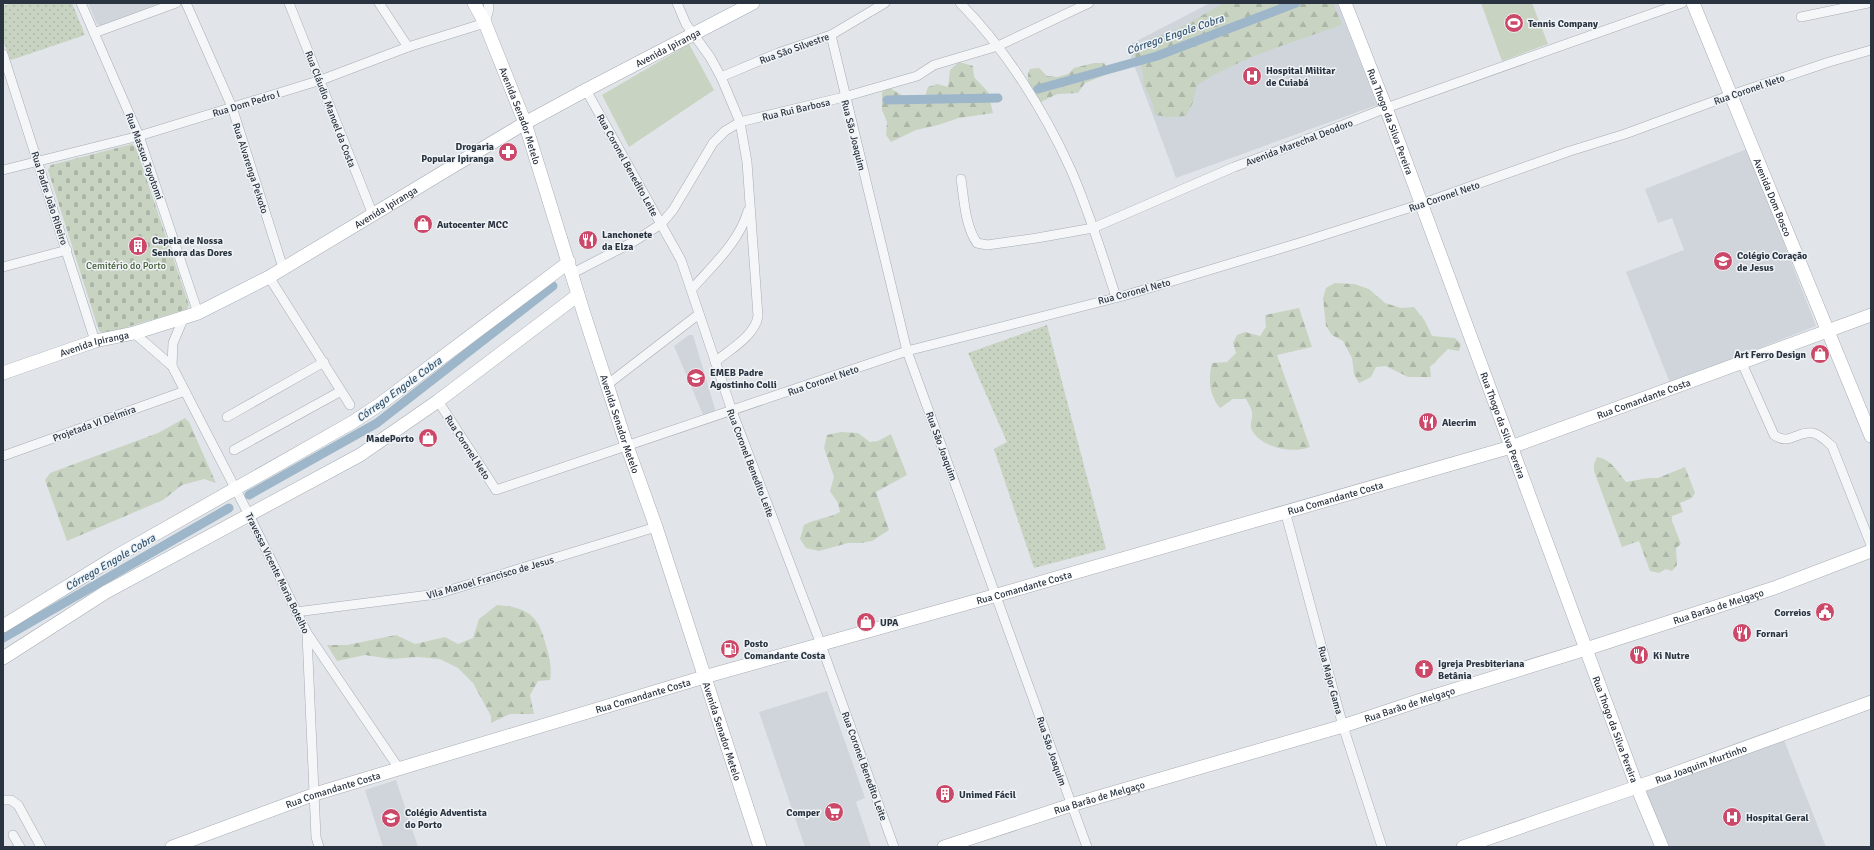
<svg xmlns="http://www.w3.org/2000/svg" width="1874" height="850" viewBox="0 0 1874 850" font-family="Signika,sans-serif">
<style>
.built{fill:#cfd5db}
.grass{fill:url(#grass-dots)}
.forest{fill:url(#forest-firs)}
.cemetery{fill:url(#cemetery-stones)}
.pitch{fill:#c8d3c2}
.lines{fill:none;stroke-linecap:round;stroke-linejoin:round}
.canal{stroke:#9db6c9;stroke-width:9}
.street-casing{stroke:#a6acb3;stroke-width:10}
.secondary-casing{stroke:#a6acb3;stroke-width:14}
.street{stroke:#f4f6f8;stroke-width:9}
.secondary{stroke:#fff;stroke-width:13}
.labels{text-anchor:middle;stroke-width:3;stroke-linejoin:round;paint-order:stroke}
.poi-label{font-size:10px;font-weight:bold;fill:#2a3441;stroke:#f1f4f7;text-anchor:start}
.street-label{font-size:10px;fill:#2a3441;stroke:#f1f4f7}
.park-label{font-size:10px;fill:#425c37;stroke:#f1f4f7}
.water-label{font-size:11px;font-style:italic;fill:#345774;stroke:#f1f4f7}
</style>
<defs>
<pattern id="grass-dots" width="8" height="8" patternUnits="userSpaceOnUse"><rect width="8" height="8" fill="#c8d3c2"/><path d="M2 2h.1M6 6h.1" fill="none" stroke="#acb6a8" stroke-width="1.8" stroke-linecap="round"/></pattern>
<pattern id="forest-firs" width="22" height="20" patternUnits="userSpaceOnUse"><rect width="22" height="20" fill="#c8d3c2"/><path d="M5 1l3.5 6h-7zM16 11l3.5 6h-7z" fill="#acb6a8"/></pattern>
<pattern id="cemetery-stones" width="16" height="16" patternUnits="userSpaceOnUse"><rect width="16" height="16" fill="#c8d3c2"/><path d="M2 7V4a2 2 0 0 1 4 0v3zM10 15v-3a2 2 0 0 1 4 0v3z" fill="#acb6a8"/></pattern>
</defs>
<rect width="100%" height="100%" fill="#e1e5e9"/>
<g class="built">
<polygon points="88,3 161,3 100,26 97,24"/>
<polygon points="1210,3 1337,3 1377,105 1176,178 1127,46"/>
<polygon points="1747,149 1816,326 1670,383 1626,272 1684,250 1672,218 1658,223 1645,189"/>
<polygon points="689,335 693,335 715,409 714,413 704,417 674,346"/>
<polygon points="827,691 865,798 856,802 871,847 805,847 759,712"/>
<polygon points="1782,735 1826,847 1661,847 1637,787"/>
<polygon points="396,780 418,847 383,847 365,790"/>
</g>
<g class="grass">
<polygon points="12,3 72,3 85,35 11,60 3,41 3,6"/>
<polygon points="1047,325 1106,549 1034,568 994,449 1007,442 968,353"/>
</g>
<g class="forest">
<path d="M1224,3H1333L1342,25C1293,42 1241,57 1197,85L1193,102L1186,116L1168,117L1155,115L1152,102L1144,85L1142,68L1134,54L1139,46L1151,38L1169,34Z"/>
<polygon points="959,62 973,66 974,77 988,92 993,113 959,118 938,125 916,130 891,142 886,135 887,122 882,110 882,92 890,88 905,97 925,96 928,87 937,84 948,87 950,70"/>
<path d="M1094,63H1104L1110,73L1085,83L1078,93L1057,94L1041,102C1035,92 1023,81 1030,69L1039,68L1047,76L1057,77L1068,74L1074,68Z"/>
<polygon points="1335,283 1354,284 1369,289 1385,303 1401,308 1414,307 1425,321 1432,336 1455,338 1461,344 1459,351 1448,349 1430,367 1431,377 1408,377 1386,366 1376,367 1371,377 1359,383 1354,374 1352,358 1343,341 1332,335 1326,326 1323,298 1326,288"/>
<path d="M1299,308L1312,347L1277,355L1310,447C1293,454 1259,448 1251,428C1250,424 1253,418 1252,413C1252,409 1248,403 1246,399H1233L1220,408C1209,395 1208,379 1212,363L1227,362L1236,353L1233,343L1237,335L1245,332L1260,336L1266,327L1265,315Z"/>
<polygon points="185,418 189,422 216,483 204,479 182,485 163,500 67,541 45,480 50,473 158,433"/>
<path d="M841,432L858,433L870,442L878,441L891,434L907,475L876,492L889,530L872,541L861,543H848L819,551L806,548L800,539L804,525C816,518 828,519 840,512L838,503L830,491L834,477L824,448L827,435Z"/>
<path d="M1597,457C1611,459 1618,472 1626,482L1649,478H1658L1685,467L1695,493L1692,498L1680,503L1683,512L1672,516V521L1681,544L1676,548L1677,565L1672,571L1666,569L1659,573L1650,571L1639,541L1622,547L1594,471V464Z"/>
<path d="M497,605C531,608 539,617 547,649C550,660 552,669 550,680L538,681L530,695L534,714H510L491,723V716L473,683L458,668L440,659L417,657L391,659L365,655L337,661L327,645H347L396,635L415,644L445,637L458,644L473,638L479,619Z"/>
</g>
<polygon class="cemetery" points="132,144 136,148 189,305 187,309 104,334 99,331 48,170 51,165"/>
<g class="pitch">
<polygon points="1481,3 1532,3 1548,44 1502,61"/>
<polygon points="689,44 714,90 629,147 602,95"/>
</g>
<g class="lines">
<g class="canal">
<polyline points="1038,89 1157,56 1296,3"/>
<polyline points="887,100 998,98"/>
<polyline points="249,495 377,423 553,286"/>
<polyline points="3,638 229,508"/>
</g>
<g class="street-casing">
<g id="street">
<polyline points="81,3 139,136 198,313"/>
<polyline points="186,3 232,107 283,268"/>
<polyline points="289,3 373,215"/>
<polyline points="379,3 408,47"/>
<path d="M677,3L686,24L710,57L721,77L740,122L747,162L758,316C755,336 729,350 715,362"/>
<path d="M960,3C1005,48 1045,112 1071,170C1089,211 1102,254 1116,297"/>
<polyline points="1801,17 1868,3"/>
<polyline points="94,33 176,3"/>
<polyline points="831,35 907,351 1087,847"/>
<polyline points="3,54 95,341"/>
<polyline points="721,77 778,53 831,35 885,3"/>
<polyline points="586,90 681,260 732,411 820,642 894,847"/>
<polyline points="3,170 139,136 321,80 408,47 485,23 489,9 488,3"/>
<path d="M961,179C964,199 965,226 977,243L987,245L1037,238L1093,228L1234,167L1280,150L1386,108L1682,3"/>
<polyline points="3,267 67,250"/>
<polyline points="573,273 633,242 661,224 673,210 713,143 725,131 740,122 844,97 917,76 934,65 998,46 1089,3"/>
<polyline points="269,277 350,405"/>
<path d="M692,289C713,265 739,242 748,211"/>
<polyline points="134,333 172,366 249,515 307,633 400,770"/>
<path d="M1741,361L1774,435C1790,446 1798,430 1813,433C1821,435 1826,441 1832,446L1871,545"/>
<polyline points="172,366 173,343 184,317"/>
<polyline points="608,384 699,314"/>
<polyline points="438,401 496,490 907,351 1123,296 1299,243 1421,204 1570,151 1625,134 1731,95 1829,62 1871,50"/>
<polyline points="227,417 324,362"/>
<polyline points="234,450 341,391"/>
<polyline points="3,456 185,391"/>
<polyline points="1285,511 1343,726 1382,847"/>
<polyline points="296,612 437,594 656,527"/>
<polyline points="307,635 316,837 319,847"/>
<polyline points="3,800 11,800 18,805 41,847"/>
<polyline points="13,835 20,847"/>
</g>
</g>
<g class="secondary-casing">
<g id="secondary">
<path id="s1" d="M474,3L485,23L525,123L584,314L627,446L656,527L760,847"/>
<path id="s2" d="M1345,3L1386,108L1637,787L1662,847"/>
<path id="s3" d="M1693,3L1871,436"/>
<path id="s4" d="M3,373L95,341L134,333L198,313L269,277L525,123L586,90L753,3"/>
<polyline points="3,626 115,557 353,422 380,404 569,262"/>
<polyline points="3,658 106,592 360,455 438,401 578,295"/>
<path id="s5" d="M172,847L315,794L704,677L997,595L1511,447L1871,315"/>
<path id="s6" d="M944,847L1071,805L1343,726L1418,701L1586,649L1774,588L1871,551"/>
<path id="s7" d="M1463,847L1637,787L1871,702"/>
</g>
</g>
<use href="#street" class="street"/>
<use href="#secondary" class="secondary"/>
</g>
<defs>
<g id="stadium-disc" transform="scale(1)"><circle r="9.5" fill="#cc4869" stroke="#f1f4f7"/><path d="M0-5a6.5 5 0 1 0 0 10a6.5 5 0 1 0 0-10ZM-3.5-1.8h7v3.6h-7Z" fill="#fff"/></g>
<g id="hospital-disc" transform="scale(1)"><circle r="9.5" fill="#cc4869" stroke="#f1f4f7"/><path d="M-5-5h3v3.5h4V-5h3V5h-3V1.5h-4V5h-3Z" fill="#fff"/></g>
<g id="pharmacy-disc" transform="scale(1)"><circle r="9.5" fill="#cc4869" stroke="#f1f4f7"/><path d="M-2-6h4v4h4v4h-4v4h-4v-4h-4v-4h4Z" fill="#fff"/></g>
<g id="shop-disc" transform="scale(1)"><circle r="9.5" fill="#cc4869" stroke="#f1f4f7"/><path d="M-5-2.5h2.3a2.7 3.5 0 0 1 5.4 0H5L5.5 6h-11ZM-1.5-2.5h3a1.5 2.3 0 0 0-3 0Z" fill="#fff"/></g>
<g id="restaurant-disc" transform="scale(1)"><circle r="9.5" fill="#cc4869" stroke="#f1f4f7"/><path d="M-5-6h1v4h1v-4h1v4h1v-4h1v5L-1.5 .5V6h-2V.5L-5-1ZM5-6V6H3V1.5H1.5Q1.5-4 5-6Z" fill="#fff"/></g>
<g id="building-disc" transform="scale(1)"><circle r="9.5" fill="#cc4869" stroke="#f1f4f7"/><path d="M-4-6H4V6H1V3H-1V6H-4ZM-2.5-4.3h1.7v1.8h-1.7ZM.8-4.3h1.7v1.8H.8ZM-2.5-1h1.7V.8h-1.7ZM.8-1h1.7V.8H.8Z" fill="#fff"/></g>
<g id="school-disc" transform="scale(1)"><circle r="9.5" fill="#cc4869" stroke="#f1f4f7"/><path d="M0-5L7-2L0 1L-7-2ZM-4 1L0 2.5L4 1V4Q0 6-4 4Z" fill="#fff"/></g>
<g id="civic-disc" transform="scale(1)"><circle r="9.5" fill="#cc4869" stroke="#f1f4f7"/><path d="M-.6-6.5H3V-4.5H.6V-3L4-1V1h2V6H-6V1h2V-1L-.6-3ZM-1.2 2.5V6h2.4V2.5Z" fill="#fff"/></g>
<g id="fuel-disc" transform="scale(1)"><circle r="9.5" fill="#cc4869" stroke="#f1f4f7"/><path d="M-5.5-6h7V0h2V4h1.3V-2.5L3-4.5l.8-.8L6-3V5H2.5V1h-1V6h-7ZM-4.2-4.7v3.2H.2V-4.7Z" fill="#fff"/></g>
<g id="church-disc" transform="scale(1)"><circle r="9.5" fill="#cc4869" stroke="#f1f4f7"/><path d="M-1.2-6h2.4v3.5h3.3v2.4h-3.3V6h-2.4V-.1h-3.3v-2.4h3.3Z" fill="#fff"/></g>
<g id="supermarket-disc" transform="scale(1)"><circle r="9.5" fill="#cc4869" stroke="#f1f4f7"/><path d="M-6-5.5h2.5l.6 2H6L4.5 2H-2.5L-4.4-4H-6ZM-1.5 3.2a1.3 1.3 0 1 0 .1 0ZM3 3.2a1.3 1.3 0 1 0 .1 0Z" fill="#fff"/></g>
</defs>
<g fill-rule="evenodd">
<use href="#stadium-disc" x="1514" y="23"/>
<use href="#hospital-disc" x="1252" y="76"/>
<use href="#pharmacy-disc" x="508" y="152"/>
<use href="#shop-disc" x="423" y="224"/>
<use href="#restaurant-disc" x="588" y="240"/>
<use href="#building-disc" x="138" y="246"/>
<use href="#school-disc" x="1723" y="261"/>
<use href="#shop-disc" x="1820" y="354"/>
<use href="#school-disc" x="696" y="378"/>
<use href="#restaurant-disc" x="1428" y="422"/>
<use href="#shop-disc" x="428" y="438"/>
<use href="#civic-disc" x="1825" y="612"/>
<use href="#shop-disc" x="866" y="622"/>
<use href="#restaurant-disc" x="1742" y="633"/>
<use href="#fuel-disc" x="730" y="649"/>
<use href="#restaurant-disc" x="1639" y="655"/>
<use href="#church-disc" x="1424" y="669"/>
<use href="#building-disc" x="945" y="794"/>
<use href="#supermarket-disc" x="834" y="812"/>
<use href="#hospital-disc" x="1732" y="817"/>
<use href="#school-disc" x="391" y="818"/>
</g>
<g class="labels">
<g class="poi-label">
<text x="1528" y="27">Tennis Company</text>
<text x="1266" y="74">Hospital Militar<tspan x="1266" dy="12">de Cuiabá</tspan></text>
<text x="494" y="150" text-anchor="end">Drogaria<tspan x="494" dy="12">Popular Ipiranga</tspan></text>
<text x="437" y="228">Autocenter MCC</text>
<text x="602" y="238">Lanchonete<tspan x="602" dy="12">da Elza</tspan></text>
<text x="152" y="244">Capela de Nossa<tspan x="152" dy="12">Senhora das Dores</tspan></text>
<text x="1737" y="259">Colégio Coração<tspan x="1737" dy="12">de Jesus</tspan></text>
<text x="1806" y="358" text-anchor="end">Art Ferro Design</text>
<text x="710" y="376">EMEB Padre<tspan x="710" dy="12">Agostinho Colli</tspan></text>
<text x="1442" y="426">Alecrim</text>
<text x="414" y="442" text-anchor="end">MadePorto</text>
<text x="1811" y="616" text-anchor="end">Correios</text>
<text x="880" y="626">UPA</text>
<text x="1756" y="637">Fornari</text>
<text x="744" y="647">Posto<tspan x="744" dy="12">Comandante Costa</tspan></text>
<text x="1653" y="659">Ki Nutre</text>
<text x="1438" y="667">Igreja Presbiteriana<tspan x="1438" dy="12">Betânia</tspan></text>
<text x="959" y="798">Unimed Fácil</text>
<text x="405" y="816">Colégio Adventista<tspan x="405" dy="12">do Porto</tspan></text>
<text x="820" y="816" text-anchor="end">Comper</text>
<text x="1746" y="821">Hospital Geral</text>
</g>
<g class="street-label">
<text dy="4" stroke="none"><textPath href="#s4" startOffset="744">Avenida Ipiranga</textPath></text>
<text transform="translate(794 48) rotate(-20)" y="4">Rua São Silvestre</text>
<text transform="translate(1749 89) rotate(-19)" y="4">Rua Coronel Neto</text>
<text transform="translate(246 103) rotate(-17)" y="4">Rua Dom Pedro I</text>
<text transform="translate(331 109) rotate(69)" y="4">Rua Cláudio Manoel da Costa</text>
<text transform="translate(796 109) rotate(-13)" y="4">Rua Rui Barbosa</text>
<text dy="4" stroke="none"><textPath href="#s1" startOffset="122">Avenida Senador Metelo</textPath></text>
<text dy="4" stroke="none"><textPath href="#s2" startOffset="127">Rua Thogo da Silva Pereira</textPath></text>
<text transform="translate(854 135) rotate(76)" y="4">Rua São Joaquim</text>
<text transform="translate(1299 142) rotate(-21)" y="4">Avenida Marechal Deodoro</text>
<text transform="translate(145 156) rotate(70)" y="4">Rua Massuo Toyotomi</text>
<text transform="translate(628 165) rotate(61)" y="4">Rua Coronel Benedito Leite</text>
<text transform="translate(251 168) rotate(72)" y="4">Rua Alvarenga Peixoto</text>
<text transform="translate(1444 196) rotate(-19)" y="4">Rua Coronel Neto</text>
<text dy="4" stroke="none"><textPath href="#s3" startOffset="210">Avenida Dom Bosco</textPath></text>
<text transform="translate(50 198) rotate(72)" y="4">Rua Padre João Ribeiro</text>
<text dy="4" stroke="none"><textPath href="#s4" startOffset="420">Avenida Ipiranga</textPath></text>
<text transform="translate(1134 291) rotate(-15)" y="4">Rua Coronel Neto</text>
<text dy="4" stroke="none"><textPath href="#s4" startOffset="96">Avenida Ipiranga</textPath></text>
<text transform="translate(823 380) rotate(-19)" y="4">Rua Coronel Neto</text>
<text dy="4" stroke="none"><textPath href="#s5" startOffset="1539">Rua Comandante Costa</textPath></text>
<text transform="translate(94 423) rotate(-20)" y="4">Projetada VI Delmira</text>
<text dy="4" stroke="none"><textPath href="#s1" startOffset="446">Avenida Senador Metelo</textPath></text>
<text dy="4" stroke="none"><textPath href="#s2" startOffset="451">Rua Thogo da Silva Pereira</textPath></text>
<text transform="translate(942 446) rotate(70)" y="4">Rua São Joaquim</text>
<text transform="translate(468 447) rotate(57)" y="4">Rua Coronel Neto</text>
<text transform="translate(751 463) rotate(69)" y="4">Rua Coronel Benedito Leite</text>
<text dy="4" stroke="none"><textPath href="#s5" startOffset="1215">Rua Comandante Costa</textPath></text>
<text transform="translate(278 573) rotate(64)" y="4">Travessa Vicente Maria Botelho</text>
<text transform="translate(490 577) rotate(-16)" y="4">Vila Manoel Francisco de Jesus</text>
<text dy="4" stroke="none"><textPath href="#s5" startOffset="891">Rua Comandante Costa</textPath></text>
<text dy="4" stroke="none"><textPath href="#s6" startOffset="811">Rua Barão de Melgaço</textPath></text>
<text transform="translate(1331 680) rotate(75)" y="4">Rua Major Gama</text>
<text dy="4" stroke="none"><textPath href="#s5" startOffset="495">Rua Comandante Costa</textPath></text>
<text dy="4" stroke="none"><textPath href="#s6" startOffset="487">Rua Barão de Melgaço</textPath></text>
<text dy="4" stroke="none"><textPath href="#s2" startOffset="775">Rua Thogo da Silva Pereira</textPath></text>
<text dy="4" stroke="none"><textPath href="#s1" startOffset="770">Avenida Senador Metelo</textPath></text>
<text transform="translate(1052 751) rotate(71)" y="4">Rua São Joaquim</text>
<text dy="4" stroke="none"><textPath href="#s7" startOffset="252">Rua Joaquim Murtinho</textPath></text>
<text transform="translate(865 766) rotate(70)" y="4">Rua Coronel Benedito Leite</text>
<text dy="4" stroke="none"><textPath href="#s5" startOffset="171">Rua Comandante Costa</textPath></text>
<text dy="4" stroke="none"><textPath href="#s6" startOffset="163">Rua Barão de Melgaço</textPath></text>
</g>
<g class="park-label">
<text x="126" y="269">Cemitério do Porto</text>
</g>
<g class="water-label">
<text transform="translate(1175 34) rotate(-19)" y="4">Córrego Engole Cobra</text>
<text transform="translate(399 389) rotate(-36)" y="4">Córrego Engole Cobra</text>
<text transform="translate(110 562) rotate(-30)" y="4">Córrego Engole Cobra</text>
</g>
</g>
<rect width="1874" height="850" fill="none" stroke="#2a3441" stroke-width="8"/>
</svg>
